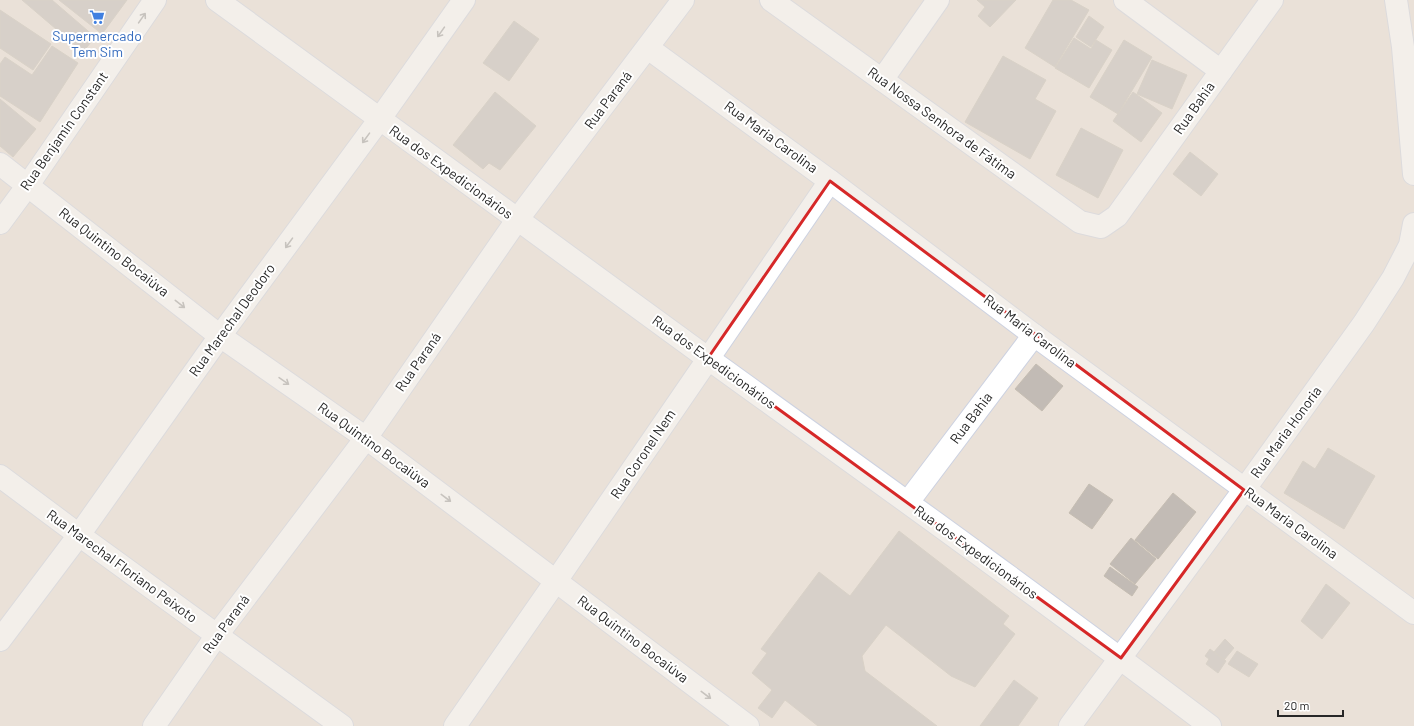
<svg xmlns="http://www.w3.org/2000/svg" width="1414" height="726" viewBox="0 0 1414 726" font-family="Barlow,sans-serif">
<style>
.building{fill:#c2bbb5;stroke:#c5bdb2}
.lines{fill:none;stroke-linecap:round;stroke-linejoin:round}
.minor-casing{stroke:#cdd2e1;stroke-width:24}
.minor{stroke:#fff;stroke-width:22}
.oneway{stroke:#9e9e9e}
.marked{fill:none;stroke:#d62828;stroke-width:3;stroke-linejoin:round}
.labels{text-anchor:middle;stroke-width:4;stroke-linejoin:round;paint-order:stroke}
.shop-label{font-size:14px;fill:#366cbe;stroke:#fff}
.street-label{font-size:14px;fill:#272727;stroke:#fff}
</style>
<rect width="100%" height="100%" fill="#eae1d8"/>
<g class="building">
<polygon points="22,0 52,0 95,37 83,52"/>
<polygon points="59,0 127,0 102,34"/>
<polygon points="977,0 1016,0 990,27 978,16 985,7"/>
<polygon points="1053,0 1071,0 1089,10 1055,67 1025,48"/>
<polygon points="0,10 51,44 33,70 0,48"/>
<polygon points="1089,16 1104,27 1091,47 1076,37"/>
<polygon points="514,21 539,39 509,81 483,63"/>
<polygon points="1074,38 1091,49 1096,40 1112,50 1089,88 1055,68"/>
<polygon points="1124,40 1152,57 1118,114 1090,97"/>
<polygon points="52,46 78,63 40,122 0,96 0,64 5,57 32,75"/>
<polygon points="1003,56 1046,80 1035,99 1056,111 1030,159 965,122"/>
<polygon points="1152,60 1187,75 1172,109 1137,94"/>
<polygon points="495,92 536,126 500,170 489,163 483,169 453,145"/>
<polygon points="1133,92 1162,113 1141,142 1113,121"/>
<polygon points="0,99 36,129 13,157 0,146"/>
<polygon points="1081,128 1123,150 1098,198 1056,175"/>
<polygon points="1190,152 1218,174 1201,196 1173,174"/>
<polygon points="1036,364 1063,386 1042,411 1015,389"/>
<polygon points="1328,448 1375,476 1344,529 1284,493 1303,461 1315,469"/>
<polygon points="1089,484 1113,500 1092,529 1069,513"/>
<polygon points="1173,493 1196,512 1158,559 1135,540"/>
<polygon points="899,531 1009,616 1003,624 1015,634 975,687 951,676 886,625 862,656 865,671 937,726 818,726 785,700 772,718 758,708 772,690 752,673 767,653 761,649 819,572 850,596"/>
<polygon points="1131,538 1156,559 1135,584 1110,564"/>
<polygon points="1110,567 1138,587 1132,596 1104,576"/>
<polygon points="1326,584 1350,603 1322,639 1301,621"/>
<polygon points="1225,639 1234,648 1224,660 1214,652"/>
<polygon points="1210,649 1226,661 1218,673 1206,664 1209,659 1205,656"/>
<polygon points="1237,651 1258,664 1249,677 1228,664"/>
<polygon points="1014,680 1038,698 1018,726 980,726"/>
</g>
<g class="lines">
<g class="minor-casing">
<g id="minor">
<path d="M217,0C379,120 542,239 706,357C875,479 1044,600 1210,726"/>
<polyline points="771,0 1080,222 1101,227 1117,216 1272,0"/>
<polyline points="1125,0 1221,71"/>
<polyline points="1396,0 1403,47 1414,174"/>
<polyline points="648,48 830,181 1034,335 1414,613"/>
<polyline points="882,80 938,0"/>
<polyline points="0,164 220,336 366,438 748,726"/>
<polyline points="0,223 28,185 155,0"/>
<polyline points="0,476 79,535 342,726"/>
<polyline points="908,502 1034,335"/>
<polyline points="0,640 79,535 220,336 379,120 464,0"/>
<polyline points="154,726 217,635 366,438 517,220 683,0"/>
<polyline points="455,726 556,581 830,181"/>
<polyline points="1070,726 1244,490 1364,323 1393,278 1410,245 1414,224"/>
</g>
</g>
<use href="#minor" class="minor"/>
</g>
<defs><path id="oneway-shaft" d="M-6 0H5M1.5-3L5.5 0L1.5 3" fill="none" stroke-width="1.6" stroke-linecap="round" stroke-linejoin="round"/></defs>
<g class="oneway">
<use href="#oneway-shaft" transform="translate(142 18) rotate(-55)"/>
<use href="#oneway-shaft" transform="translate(441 32) rotate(125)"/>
<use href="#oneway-shaft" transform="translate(366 138) rotate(126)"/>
<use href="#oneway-shaft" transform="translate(289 243) rotate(126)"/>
<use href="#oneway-shaft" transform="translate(180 304) rotate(38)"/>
<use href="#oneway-shaft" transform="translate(284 381) rotate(35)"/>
<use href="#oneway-shaft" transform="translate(446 498) rotate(37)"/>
<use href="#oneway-shaft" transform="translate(706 695) rotate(37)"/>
</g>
<path d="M0 0H1414V726H0ZM830,181L1244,490L1121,658L708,358Z" fill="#eae1d8" fill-opacity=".55" fill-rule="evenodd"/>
<path class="marked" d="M830,181L1244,490L1121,658L708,358Z"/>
<defs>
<g id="supermarket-bare" transform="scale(1.2)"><path d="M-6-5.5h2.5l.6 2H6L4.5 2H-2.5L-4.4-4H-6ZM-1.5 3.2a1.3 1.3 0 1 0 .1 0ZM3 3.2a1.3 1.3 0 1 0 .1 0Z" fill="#3f7fe0" stroke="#fff" stroke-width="2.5" paint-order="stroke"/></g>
</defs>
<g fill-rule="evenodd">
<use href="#supermarket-bare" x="97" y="17"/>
</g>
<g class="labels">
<g class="shop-label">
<text x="97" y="41">Supermercado<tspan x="97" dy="16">Tem Sim</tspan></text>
</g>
<g class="street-label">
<text transform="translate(608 100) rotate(-53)" y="5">Rua Paraná</text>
<text transform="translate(1194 108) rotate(-55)" y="5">Rua Bahia</text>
<text transform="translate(942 123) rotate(36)" y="5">Rua Nossa Senhora de Fátima</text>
<text transform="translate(64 131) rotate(-55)" y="5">Rua Benjamin Constant</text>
<text transform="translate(771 137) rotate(36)" y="5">Rua Maria Carolina</text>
<text transform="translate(451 172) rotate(36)" y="5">Rua dos Expedicionários</text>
<text transform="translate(114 252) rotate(38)" y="5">Rua Quintino Bocaiúva</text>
<text transform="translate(232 320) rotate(-54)" y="5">Rua Marechal Deodoro</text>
<text transform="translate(1030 331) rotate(37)" y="5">Rua Maria Carolina</text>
<text transform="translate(418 362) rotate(-55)" y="5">Rua Paraná</text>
<text transform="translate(714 362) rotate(36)" y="5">Rua dos Expedicionários</text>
<text transform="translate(971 418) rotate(-53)" y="5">Rua Bahia</text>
<text transform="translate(1286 432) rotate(-54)" y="5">Rua Maria Honoria</text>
<text transform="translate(374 445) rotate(36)" y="5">Rua Quintino Bocaiúva</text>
<text transform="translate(643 454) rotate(-56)" y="5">Rua Coronel Nem</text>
<text transform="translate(1291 523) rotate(36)" y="5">Rua Maria Carolina</text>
<text transform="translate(976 552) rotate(36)" y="5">Rua dos Expedicionários</text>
<text transform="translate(122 566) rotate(36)" y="5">Rua Marechal Floriano Peixoto</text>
<text transform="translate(226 624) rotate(-54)" y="5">Rua Paraná</text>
<text transform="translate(633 639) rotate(37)" y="5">Rua Quintino Bocaiúva</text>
</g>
</g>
<path d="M1278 710v6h65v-6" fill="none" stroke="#272727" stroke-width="2"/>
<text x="1284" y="710" font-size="12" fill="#272727" stroke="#ffffff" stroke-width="3" paint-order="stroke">20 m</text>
</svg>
